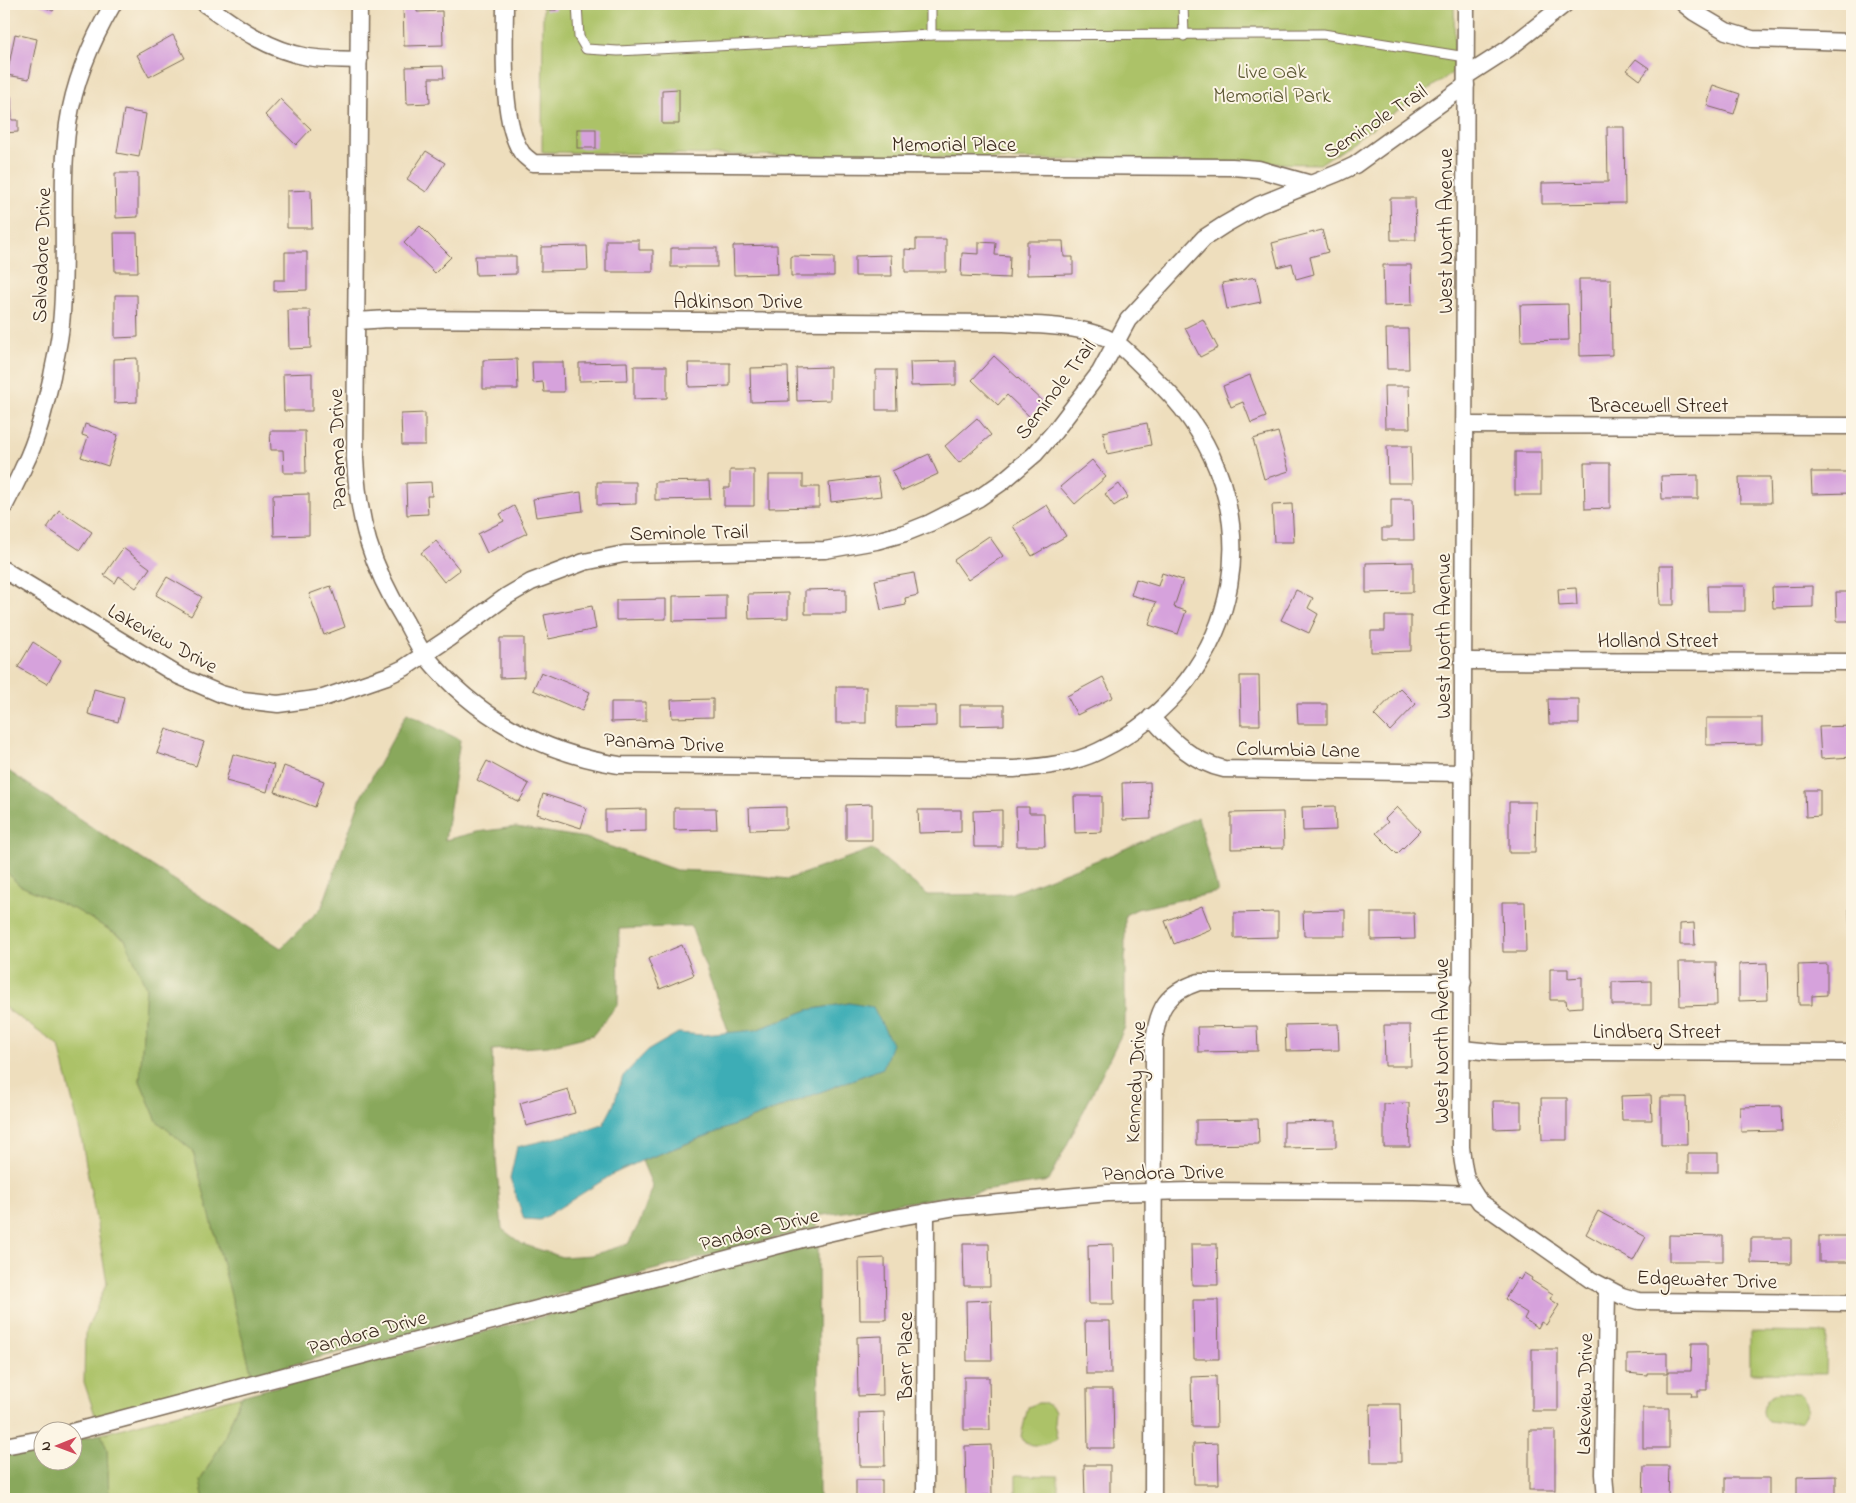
<svg xmlns="http://www.w3.org/2000/svg" width="1856" height="1503" viewBox="0 0 1856 1503" font-family="'Indie Flower',sans-serif">
<style>
.green{fill:#acc267;stroke:#747642}
.forest{fill:#89a85c;stroke:#62693d;fill-rule:evenodd}
.water{fill:#3cadb6;stroke:#3c6c6a}
.building{fill:#d6a2dc}
.lines{fill:none;stroke-linecap:round;stroke-linejoin:round}
.service-casing{stroke:#7a6956;stroke-width:11}
.minor-casing{stroke:#7a6956;stroke-width:19}
.service{stroke:#fff;stroke-width:9}
.minor{stroke:#fff;stroke-width:16}
.labels{text-anchor:middle;stroke-width:4;stroke-linejoin:round;paint-order:stroke}
.park-label{font-size:21px;fill:#5d5834;stroke:#fcf5e5}
.street-label{font-size:21px;fill:#3b2a1e;stroke:#fcf5e5}
</style>
<rect width="100%" height="100%" fill="#fcf5e5"/>
<filter id="ink" filterUnits="userSpaceOnUse"><feTurbulence type="fractalNoise" baseFrequency=".02" numOctaves="2"/><feDisplacementMap in="SourceGraphic" scale="10" xChannelSelector="R" yChannelSelector="G"/><feConvolveMatrix kernelMatrix="1 2 1 2 8 2 1 2 1" color-interpolation-filters="sRGB"/></filter>
<filter id="wash" filterUnits="userSpaceOnUse"><feTurbulence type="fractalNoise" baseFrequency=".0096" numOctaves="4" result="noise"/><feDisplacementMap in="SourceGraphic" scale="20" xChannelSelector="R" yChannelSelector="G"/><feGaussianBlur stdDeviation="1.12" result="paint"/><feColorMatrix in="noise" values="0 0 0 0 0 0 0 0 0 0 0 0 0 0 0 0 0 1.4 0 .05"/><feComposite in="paint" operator="in"/></filter>
<g filter="url(#wash)">
<rect width="100%" height="100%" fill="#eedebd"/>
<g class="green">
<polygon points="543,4 1454,4 1455,71 1320,164 542,152"/>
<polygon points="4,869 19,885 78,911 125,939 146,987 140,1081 157,1121 193,1150 251,1371 249,1376 96,1418 84,1382 85,1334 107,1282 81,1136 59,1046 4,1007"/>
<polygon points="1750,1332 1826,1333 1825,1374 1750,1373"/>
<path d="M1777,1393L1798,1394L1802,1396L1807,1410L1802,1422C1799,1423 1771,1422 1769,1421C1756,1414 1767,1396 1777,1393Z"/>
<polygon points="241,1396 223,1441 200,1481 204,1499 109,1499 107,1449 101,1434"/>
<path d="M1038,1403H1046L1055,1411L1054,1423L1057,1439C1046,1445 1037,1447 1025,1443L1021,1436L1028,1407Z"/>
<polygon points="1016,1475 1058,1476 1058,1499 1016,1499"/>
</g>
<g class="forest">
<path d="M407,713L460,740L445,840L477,832L516,827L586,838L676,870L725,872L788,879L872,849L928,895L1009,894L1113,854L1198,817L1218,892L1137,909L1125,915V1027L1049,1181L817,1216V1227L249,1376L251,1371L193,1151L157,1121L140,1081L146,987L125,939L78,911L19,885L4,869V768L96,830L281,948L322,907L361,797ZM691,926L729,1033L756,1030L808,1010L849,1003L873,1008L883,1068L642,1161L653,1187L640,1222L628,1244L592,1255L562,1257L522,1244L502,1229L496,1157L492,1050L548,1046L593,1035L618,1004L619,929Z"/>
<polygon points="818,1244 819,1499 204,1499 200,1481 223,1441 241,1396"/>
<polygon points="101,1434 107,1449 109,1499 4,1499 4,1455 42,1448 42,1460 72,1460 73,1440"/>
</g>
<polygon class="water" points="849,1003 873,1007 892,1044 883,1068 641,1161 613,1174 540,1220 524,1219 510,1178 517,1147 585,1131 603,1125 613,1106 623,1076 647,1051 678,1033 703,1035 756,1030 808,1010"/>
<g id="blocks">
<g class="building">
<polygon points="38,4 57,4 53,11"/>
<polygon points="403,4 417,4 417,12 442,11 443,45 404,46"/>
<rect x="546" y="4" width="10" height="6"/>
<polygon points="15,34 37,39 29,79 7,75"/>
<polygon points="173,35 185,58 149,77 137,55"/>
<polygon points="1636,59 1649,68 1640,80 1627,70"/>
<polygon points="443,66 444,78 429,78 430,103 407,104 406,67"/>
<polygon points="1713,85 1740,94 1734,114 1707,106"/>
<polygon points="679,89 679,124 662,124 662,90"/>
<polygon points="4,96 11,96 12,120 18,120 18,132 4,133"/>
<polygon points="280,99 311,129 296,145 265,115"/>
<polygon points="124,110 146,114 139,157 117,153"/>
<polygon points="1607,127 1624,127 1625,203 1542,204 1542,183 1608,182"/>
<rect x="577" y="129" width="19" height="19"/>
<polygon points="426,151 445,163 426,192 407,179"/>
<polygon points="4,166 8,166 9,220 4,221"/>
<polygon points="115,173 138,173 138,217 116,218"/>
<polygon points="311,190 312,228 287,228 287,191"/>
<polygon points="1390,198 1415,198 1416,240 1391,240"/>
<polygon points="420,226 451,257 435,273 404,243"/>
<polygon points="1322,230 1328,252 1310,257 1314,274 1296,279 1292,263 1278,267 1272,243"/>
<polygon points="114,233 137,233 138,272 115,272"/>
<polygon points="916,239 946,239 946,272 905,272 905,249 916,250"/>
<polygon points="606,240 639,240 639,250 653,250 653,272 606,272"/>
<polygon points="1027,241 1063,241 1064,257 1073,257 1073,274 1027,275"/>
<polygon points="979,242 996,243 995,255 1010,256 1009,278 961,276 962,253 979,254"/>
<polygon points="777,245 778,274 734,275 733,246"/>
<polygon points="587,246 588,270 541,271 541,247"/>
<rect x="671" y="248" width="46" height="19"/>
<polygon points="285,252 307,252 307,290 274,291 274,280 285,280"/>
<polygon points="891,255 892,276 855,276 855,256"/>
<polygon points="475,256 516,256 516,274 476,275"/>
<polygon points="791,256 834,257 834,276 791,276"/>
<polygon points="1383,265 1411,265 1412,305 1384,306"/>
<polygon points="1256,277 1261,302 1227,309 1222,283"/>
<polygon points="1579,279 1611,279 1612,355 1580,356"/>
<rect x="4" y="295" width="3" height="32"/>
<polygon points="115,295 137,295 138,337 115,338"/>
<polygon points="1568,304 1569,340 1521,341 1520,305"/>
<polygon points="288,310 310,310 311,348 289,349"/>
<polygon points="1203,319 1218,348 1200,357 1185,328"/>
<polygon points="1386,329 1408,329 1409,369 1387,369"/>
<polygon points="994,356 1044,402 1030,417 1007,395 998,405 972,380"/>
<polygon points="137,358 137,402 114,403 114,359"/>
<polygon points="517,359 518,389 483,389 483,360"/>
<polygon points="956,361 956,385 911,386 910,362"/>
<polygon points="532,362 563,362 564,392 544,392 543,382 533,383"/>
<polygon points="627,362 628,380 579,381 579,363"/>
<polygon points="688,363 730,363 730,386 689,387"/>
<polygon points="634,366 667,366 667,398 634,399"/>
<polygon points="788,367 789,401 751,402 750,368"/>
<polygon points="830,367 830,400 797,401 796,368"/>
<polygon points="876,370 896,370 897,410 876,410"/>
<polygon points="312,373 312,411 284,411 283,374"/>
<polygon points="1250,375 1266,417 1251,423 1243,402 1231,407 1223,386"/>
<polygon points="1384,386 1409,386 1410,428 1385,428"/>
<polygon points="425,413 425,445 402,445 401,414"/>
<polygon points="977,418 991,435 959,463 945,446"/>
<polygon points="1147,423 1151,445 1107,454 1103,432"/>
<polygon points="85,424 118,435 108,466 81,457 88,437 82,435"/>
<polygon points="270,431 305,431 306,473 284,473 283,450 271,450"/>
<polygon points="1278,432 1289,471 1264,479 1253,439"/>
<polygon points="1387,446 1411,446 1412,483 1388,483"/>
<rect x="1515" y="452" width="26" height="43"/>
<polygon points="929,454 938,474 901,491 892,471"/>
<polygon points="1092,460 1106,477 1075,504 1060,487"/>
<polygon points="1584,463 1610,463 1610,508 1585,509"/>
<polygon points="730,470 754,470 754,506 724,506 724,488 730,488"/>
<polygon points="1811,472 1851,472 1852,493 1812,494"/>
<polygon points="769,475 803,475 803,487 819,487 819,507 769,508"/>
<polygon points="1698,475 1698,499 1662,499 1661,476"/>
<polygon points="878,477 881,496 831,502 829,483"/>
<polygon points="1739,477 1770,477 1771,503 1740,503"/>
<polygon points="709,481 710,499 655,500 655,482"/>
<polygon points="431,482 432,496 427,496 428,514 407,515 406,483"/>
<polygon points="597,482 636,482 636,504 597,505"/>
<polygon points="1119,484 1128,497 1114,506 1105,494"/>
<polygon points="581,492 583,511 536,517 533,499"/>
<polygon points="309,494 309,535 274,536 273,495"/>
<polygon points="1391,499 1413,499 1414,540 1382,540 1382,528 1391,528"/>
<polygon points="1292,504 1294,542 1274,542 1272,505"/>
<polygon points="1047,505 1066,536 1032,556 1013,526"/>
<polygon points="514,506 527,533 487,553 478,534 504,521 500,514"/>
<polygon points="59,510 92,532 80,550 47,528"/>
<polygon points="989,536 1003,556 968,580 954,560"/>
<polygon points="436,541 460,570 444,582 421,553"/>
<polygon points="123,548 150,568 136,588 119,576 115,583 104,575"/>
<polygon points="1413,562 1413,592 1366,593 1366,563"/>
<polygon points="1659,566 1674,566 1674,605 1660,605"/>
<polygon points="914,573 918,595 905,598 906,605 881,610 875,580"/>
<polygon points="1162,573 1183,580 1174,607 1186,611 1178,634 1149,625 1156,602 1131,595 1136,579 1158,586"/>
<polygon points="167,577 202,597 191,616 156,595"/>
<polygon points="331,586 345,627 324,635 309,594"/>
<polygon points="1707,586 1745,586 1745,611 1708,611"/>
<polygon points="1813,586 1813,607 1773,608 1772,587"/>
<polygon points="1576,588 1577,605 1559,606 1558,589"/>
<polygon points="846,589 846,614 805,614 805,590"/>
<polygon points="1296,590 1313,598 1308,608 1318,614 1309,633 1281,620"/>
<polygon points="1836,592 1852,592 1852,621 1837,621"/>
<polygon points="788,593 788,618 749,619 748,594"/>
<polygon points="726,595 726,620 673,621 673,596"/>
<polygon points="666,599 666,619 616,620 616,600"/>
<polygon points="592,606 596,629 549,639 544,615"/>
<polygon points="1385,616 1411,616 1411,651 1371,652 1371,631 1385,631"/>
<polygon points="500,638 524,638 524,677 500,678"/>
<polygon points="33,642 61,660 47,684 18,667"/>
<polygon points="541,672 590,692 582,711 533,690"/>
<polygon points="1240,676 1259,676 1260,725 1241,725"/>
<polygon points="1103,677 1113,697 1077,715 1067,696"/>
<rect x="836" y="687" width="30" height="36"/>
<polygon points="1400,688 1416,704 1390,731 1374,715"/>
<polygon points="94,689 124,697 118,722 88,714"/>
<polygon points="713,699 713,717 672,718 671,700"/>
<polygon points="1548,699 1579,699 1579,724 1549,724"/>
<polygon points="611,702 646,702 646,721 611,722"/>
<polygon points="1297,704 1327,704 1327,724 1298,724"/>
<polygon points="960,705 1004,705 1004,725 960,726"/>
<polygon points="896,706 936,706 936,726 896,727"/>
<polygon points="1706,718 1762,718 1762,744 1706,745"/>
<polygon points="1852,726 1852,757 1821,759 1819,727"/>
<polygon points="166,729 204,742 196,766 157,753"/>
<polygon points="233,754 274,765 267,792 226,781"/>
<polygon points="487,761 529,784 519,802 477,780"/>
<polygon points="284,766 324,781 315,807 275,792"/>
<polygon points="1150,782 1151,819 1123,820 1122,783"/>
<polygon points="1805,790 1820,790 1820,816 1806,817"/>
<polygon points="543,794 587,808 581,828 537,814"/>
<polygon points="1074,796 1102,796 1102,832 1075,833"/>
<polygon points="1509,802 1536,802 1535,853 1509,853"/>
<polygon points="872,804 872,840 846,840 846,805"/>
<polygon points="1335,806 1336,830 1303,831 1302,807"/>
<polygon points="786,807 786,829 750,830 749,808"/>
<polygon points="1016,807 1029,807 1029,813 1044,813 1045,846 1017,846"/>
<polygon points="1397,807 1420,831 1397,854 1376,833 1388,822 1385,819"/>
<polygon points="674,808 716,808 717,829 674,830"/>
<polygon points="646,809 646,831 605,832 605,810"/>
<polygon points="918,810 961,810 961,832 919,833"/>
<polygon points="1002,810 1002,847 974,847 973,811"/>
<polygon points="1283,812 1284,848 1231,849 1231,813"/>
<polygon points="1502,902 1525,902 1526,952 1503,952"/>
<polygon points="1202,906 1211,929 1174,944 1165,921"/>
<polygon points="1849,908 1852,908 1852,982 1851,982"/>
<polygon points="1345,910 1345,936 1304,936 1303,911"/>
<polygon points="1278,912 1278,937 1234,938 1234,913"/>
<polygon points="1371,913 1414,913 1415,939 1371,940"/>
<polygon points="1694,923 1695,945 1680,945 1680,924"/>
<polygon points="682,945 694,975 660,989 648,959"/>
<polygon points="1679,962 1716,962 1717,1005 1680,1006"/>
<polygon points="1767,963 1768,1000 1739,1001 1739,964"/>
<polygon points="1827,964 1827,995 1812,996 1812,1005 1799,1005 1798,965"/>
<polygon points="1550,969 1568,969 1568,978 1582,977 1582,1007 1567,1008 1566,1000 1550,1000"/>
<polygon points="1651,981 1651,1005 1612,1005 1612,982"/>
<polygon points="1338,1024 1339,1050 1286,1051 1285,1025"/>
<polygon points="1384,1025 1410,1025 1411,1066 1385,1066"/>
<polygon points="1257,1026 1258,1051 1198,1052 1197,1027"/>
<polygon points="568,1089 575,1113 526,1126 520,1103"/>
<polygon points="1651,1095 1652,1120 1622,1120 1621,1096"/>
<polygon points="1661,1097 1686,1097 1687,1145 1661,1145"/>
<polygon points="1541,1098 1567,1098 1567,1140 1542,1140"/>
<polygon points="1493,1101 1521,1101 1521,1128 1494,1129"/>
<polygon points="1409,1103 1410,1147 1384,1147 1384,1104"/>
<polygon points="1781,1106 1782,1131 1741,1132 1740,1107"/>
<polygon points="1258,1119 1259,1144 1196,1145 1196,1120"/>
<polygon points="1336,1121 1336,1147 1284,1148 1284,1122"/>
<rect x="1688" y="1153" width="30" height="19"/>
<polygon points="1598,1211 1646,1237 1633,1261 1586,1234"/>
<polygon points="1669,1235 1723,1236 1723,1261 1669,1261"/>
<rect x="1819" y="1236" width="33" height="26"/>
<polygon points="1751,1238 1791,1238 1791,1264 1751,1263"/>
<polygon points="963,1244 989,1244 990,1286 964,1286"/>
<polygon points="1113,1244 1114,1304 1089,1304 1088,1245"/>
<polygon points="1191,1244 1217,1244 1218,1285 1192,1285"/>
<polygon points="885,1258 886,1320 860,1320 859,1259"/>
<polygon points="1524,1273 1532,1278 1531,1280 1553,1294 1550,1299 1559,1305 1546,1325 1541,1322 1538,1328 1524,1319 1527,1313 1505,1299 1518,1278 1520,1280"/>
<polygon points="991,1300 992,1361 967,1361 966,1301"/>
<polygon points="1193,1300 1218,1300 1219,1359 1194,1359"/>
<polygon points="1085,1321 1110,1321 1111,1374 1086,1374"/>
<polygon points="882,1336 883,1395 858,1396 857,1337"/>
<polygon points="1692,1343 1707,1343 1707,1390 1698,1390 1698,1396 1691,1396 1692,1392 1668,1392 1668,1371 1691,1371"/>
<rect x="1532" y="1349" width="26" height="62"/>
<polygon points="1667,1353 1667,1373 1647,1373 1647,1375 1627,1373 1627,1354"/>
<polygon points="1216,1376 1217,1427 1192,1427 1191,1377"/>
<polygon points="964,1377 989,1377 990,1430 964,1430"/>
<polygon points="1087,1389 1113,1389 1114,1448 1088,1448"/>
<polygon points="1370,1404 1400,1404 1401,1462 1371,1462"/>
<rect x="1643" y="1408" width="26" height="40"/>
<polygon points="884,1412 885,1466 860,1466 859,1413"/>
<rect x="1529" y="1430" width="26" height="60"/>
<polygon points="1218,1443 1219,1484 1194,1484 1193,1444"/>
<polygon points="991,1445 992,1495 966,1496 965,1446"/>
<polygon points="1084,1465 1110,1465 1110,1499 1085,1499"/>
<polygon points="1644,1466 1669,1466 1668,1499 1643,1499"/>
<polygon points="1836,1476 1836,1499 1797,1499 1797,1477"/>
<rect x="1725" y="1478" width="44" height="21"/>
<rect x="856" y="1480" width="26" height="19"/>
</g>
</g>
</g>
<g filter="url(#ink)">
<use href="#blocks" fill-opacity="0" stroke="#7a6956" stroke-width="1"/>
<g class="lines">
<g class="service-casing">
<g id="service">
<polyline points="577,4 579,37 586,49 618,51 931,35 1323,34 1466,57"/>
<polyline points="1183,4 1184,36"/>
<polyline points="931,35 931,4"/>
</g>
</g>
<g class="minor-casing">
<g id="minor">
<path d="M205,4C237,27 268,50 308,57C325,60 342,59 359,60"/>
<path d="M505,4C505,42 500,122 522,153C525,157 530,160 533,163L1232,167L1258,169L1311,184"/>
<path d="M1466,4L1461,1147C1464,1173 1464,1181 1480,1202L1591,1280L1622,1296L1639,1301L1852,1303"/>
<polyline points="1684,4 1694,12 1726,31 1752,39 1852,42"/>
<polyline points="1466,76 1508,49 1565,4"/>
<path d="M357,321L388,319L1004,323C1041,326 1081,324 1115,342C1127,349 1150,375 1162,386C1278,502 1246,680 1099,751C1073,764 1042,767 1014,769L619,765C542,753 474,716 425,655C417,645 411,631 404,619C371,565 358,521 355,458L359,4"/>
<polyline points="1465,425 1852,426"/>
<path d="M4,507C11,493 18,480 24,466C38,438 45,406 52,376C55,359 60,341 61,324C68,257 59,190 68,124C74,82 92,40 113,4"/>
<polyline points="4,570 179,676 221,694 243,700 278,704 323,698 387,676 404,668 449,638 507,596 531,582 584,562 624,554 825,550 876,541 905,533 930,523 979,498 1002,482 1035,454 1055,431 1100,372 1128,320 1204,238 1224,225 1259,205 1338,173 1355,165 1466,85"/>
<polyline points="1464,661 1852,662"/>
<path d="M1151,717C1172,741 1193,762 1224,769L1463,773"/>
<polyline points="1462,1049 1501,1053 1588,1052 1852,1053"/>
<polyline points="72,1432 802,1239 889,1219 956,1207 1108,1193 1191,1191 1415,1192 1474,1194"/>
<polyline points="4,1446 42,1439"/>
<polyline points="925,1499 926,1212"/>
<path d="M1153,1499L1154,1041C1158,1008 1166,993 1199,982H1463"/>
<polyline points="1606,1499 1604,1474 1607,1290"/>
</g>
</g>
<use href="#service" class="service"/>
<use href="#minor" class="minor"/>
</g>
</g>
<g class="labels">
<g class="park-label">
<text x="1272" y="78">Live Oak<tspan x="1272" dy="24">Memorial Park</tspan></text>
</g>
<g class="street-label">
<text transform="translate(1375 121) rotate(-33)" y="7">Seminole Trail</text>
<text x="954" y="151">Memorial Place</text>
<text transform="translate(1445 231) rotate(-90)" y="7">West North Avenue</text>
<text transform="translate(41 255) rotate(-88)" y="7">Salvadore Drive</text>
<text x="738" y="308">Adkinson Drive</text>
<text transform="translate(1055 389) rotate(-53)" y="7">Seminole Trail</text>
<text x="1659" y="412">Bracewell Street</text>
<text transform="translate(337 449) rotate(-92)" y="7">Panama Drive</text>
<text transform="translate(689 532) rotate(-1)" y="7">Seminole Trail</text>
<text transform="translate(1443 636) rotate(-90)" y="7">West North Avenue</text>
<text transform="translate(163 638) rotate(29)" y="7">Lakeview Drive</text>
<text x="1658" y="647">Holland Street</text>
<text transform="translate(664 742) rotate(3)" y="7">Panama Drive</text>
<text transform="translate(1298 749) rotate(1)" y="7">Columbia Lane</text>
<text x="1657" y="1038">Lindberg Street</text>
<text transform="translate(1441 1041) rotate(-90)" y="7">West North Avenue</text>
<text transform="translate(1135 1082) rotate(-87)" y="7">Kennedy Drive</text>
<text transform="translate(1163 1172) rotate(-1)" y="7">Pandora Drive</text>
<text transform="translate(759 1229) rotate(-14)" y="7">Pandora Drive</text>
<text transform="translate(1707 1279) rotate(2)" y="7">Edgewater Drive</text>
<text transform="translate(367 1332) rotate(-15)" y="7">Pandora Drive</text>
<text transform="translate(905 1356) rotate(-90)" y="7">Barr Place</text>
<text transform="translate(1584 1394) rotate(-89)" y="7">Lakeview Drive</text>
</g>
</g>
<rect width="1856" height="1503" fill="none" stroke="#fcf5e5" stroke-width="20"/>
<g transform="translate(58 1446) rotate(269)"><circle r="24" fill="#fcf5e5" stroke="#afa495"/>
<path d="M0-4L9 19L0 12L-9 19Z" fill="#d1495b"/>
<text y="-8" font-size="14" font-weight="bold" text-anchor="middle" fill="#3b2a1e">N</text>
</g>
</svg>
